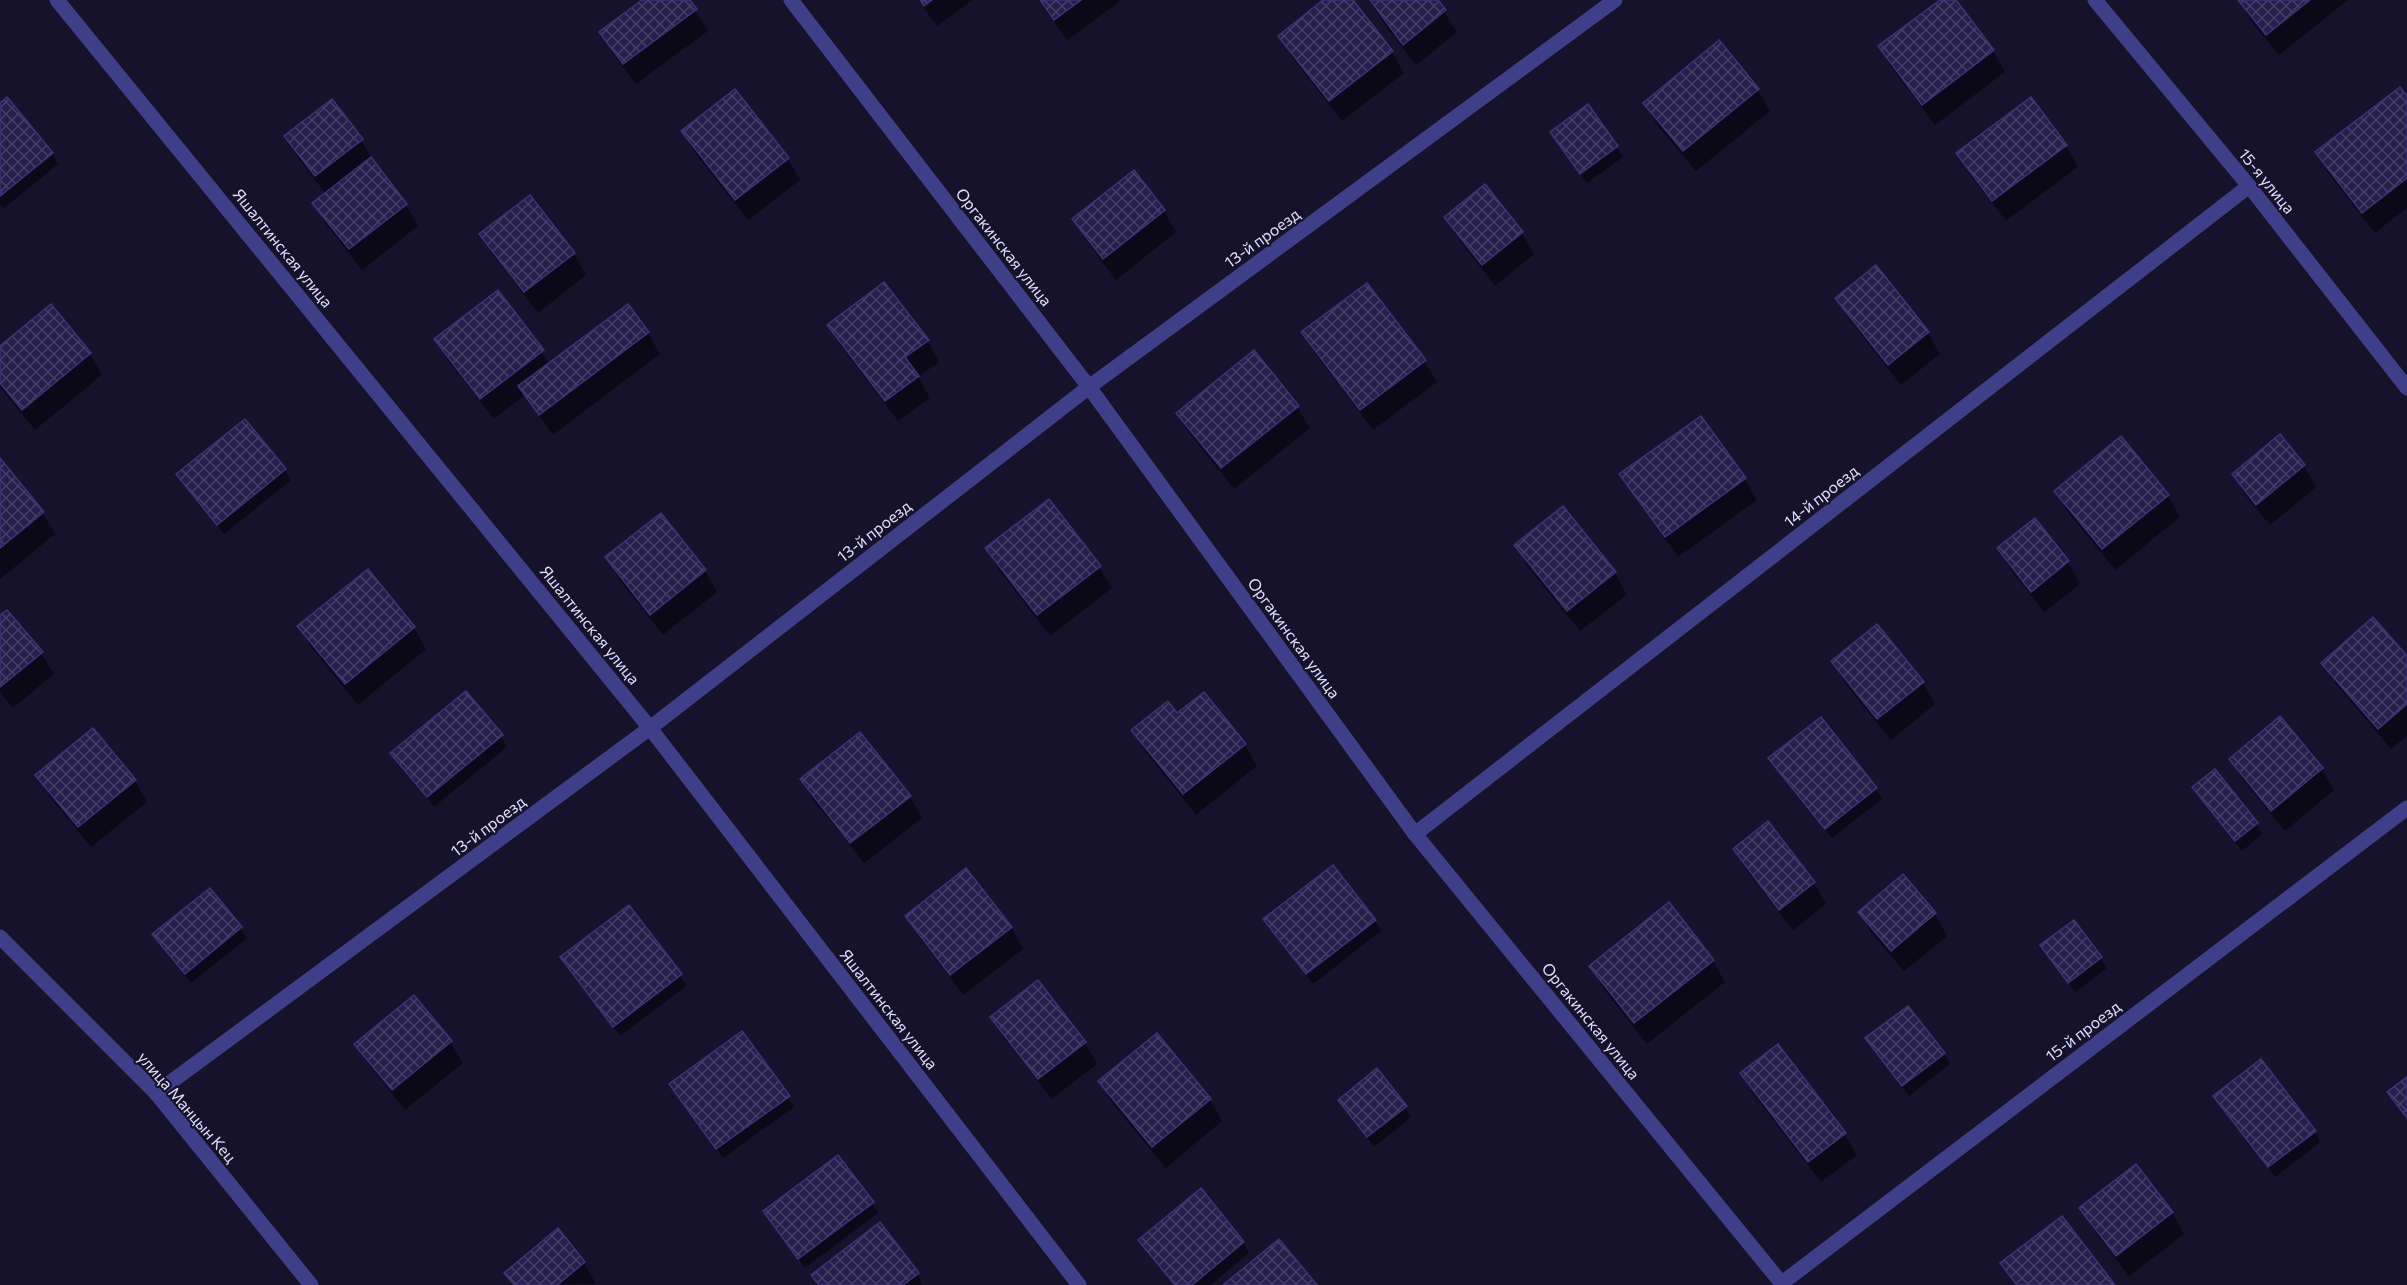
<svg xmlns="http://www.w3.org/2000/svg" width="2407" height="1285" viewBox="0 0 2407 1285" font-family="Commissioner,sans-serif">
<style>
.shadow{fill:#0007}
.building{fill:url(#building-cross-hatch);stroke:#3d3277;stroke-width:1.5}
.lines{fill:none;stroke-linecap:round;stroke-linejoin:round}
.minor{stroke:#3f3f89;stroke-width:15}
.labels{text-anchor:middle;stroke-width:4.5;stroke-linejoin:round;paint-order:stroke}
.street-label{font-size:16px;fill:#e0defe;stroke:#16122b}
</style>
<defs>
<pattern id="building-cross-hatch" width="8" height="8" patternUnits="userSpaceOnUse" patternTransform="scale(1.5)"><rect width="8" height="8" fill="#261f4c"/><path d="M0 0l8 8M0 8l8-8" fill="none" stroke="#453f67"/></pattern>
</defs>
<rect width="100%" height="100%" fill="#16122b"/>
<g class="shadow">
<polygon points="644,0 688,0 708,31 636,84 613,54 601,32"/>
<polygon points="918,0 973,0 937,26"/>
<polygon points="1038,0 1118,0 1119,2 1067,40"/>
<polygon points="1326,0 1351,0 1392,52 1404,73 1342,121 1292,57 1280,36"/>
<polygon points="1372,0 1436,0 1457,32 1416,65 1383,22 1370,1"/>
<polygon points="1942,0 1954,0 1993,51 2005,72 1935,125 1892,68 1880,47"/>
<polygon points="2239,0 2348,0 2279,55 2251,21"/>
<polygon points="1757,89 1770,111 1696,171 1657,125 1645,103"/>
<polygon points="2407,98 2407,208 2375,233 2329,174 2317,153"/>
<polygon points="0,105 52,153 58,164 3,209 0,205"/>
<polygon points="1588,106 1623,157 1587,183 1551,133"/>
<polygon points="683,131 788,159 800,180 748,220 695,153"/>
<polygon points="286,137 361,140 373,161 406,205 418,226 362,270 326,224 314,203 326,194 298,158"/>
<polygon points="2066,146 2078,167 2006,221 1970,175 1958,154"/>
<polygon points="1133,173 1164,211 1176,232 1116,280 1086,240 1074,219"/>
<polygon points="1485,187 1522,233 1534,254 1495,286 1458,238 1446,217"/>
<polygon points="529,197 574,254 586,275 538,313 494,256 481,235"/>
<polygon points="1876,268 1928,333 1940,354 1901,385 1850,320 1837,299"/>
<polygon points="498,292 550,364 627,306 648,333 660,354 553,435 525,395 494,419 448,360 436,339"/>
<polygon points="51,306 90,354 102,375 35,430 0,387 0,348"/>
<polygon points="829,325 927,340 939,362 918,377 930,398 898,421 841,346"/>
<polygon points="1303,332 1424,361 1437,382 1373,430 1315,353"/>
<polygon points="1297,407 1310,428 1234,489 1190,434 1178,413"/>
<polygon points="0,460 43,513 55,534 0,579"/>
<polygon points="2304,466 2316,487 2270,525 2246,496 2234,475"/>
<polygon points="285,470 291,480 224,534 178,475"/>
<polygon points="1621,475 1745,479 1757,500 1678,557 1634,496"/>
<polygon points="2056,491 2168,496 2180,517 2115,570 2068,512"/>
<polygon points="1563,508 1615,573 1627,595 1580,631 1528,567 1516,545"/>
<polygon points="660,515 705,571 717,592 663,635 619,579 607,557"/>
<polygon points="2035,520 2068,562 2080,584 2044,612 2011,570 1999,549"/>
<polygon points="987,549 1099,567 1112,588 1050,636 999,570"/>
<polygon points="0,617 41,653 54,674 13,708 0,692"/>
<polygon points="299,626 414,628 426,649 358,705 311,647"/>
<polygon points="1877,626 1923,683 1935,704 1891,740 1845,683 1833,662"/>
<polygon points="2407,658 2407,736 2391,749 2336,684 2323,663"/>
<polygon points="1177,715 1245,745 1257,766 1196,815 1145,751 1133,730"/>
<polygon points="2280,719 2322,769 2334,790 2285,831 2243,780 2231,759"/>
<polygon points="860,734 910,797 922,818 864,863 814,801 802,780"/>
<polygon points="501,736 507,747 434,807 392,753"/>
<polygon points="1770,758 1876,789 1882,799 1832,838"/>
<polygon points="37,776 135,781 147,802 91,847 50,797"/>
<polygon points="2200,797 2256,824 2262,834 2242,851"/>
<polygon points="1735,849 1814,883 1826,904 1793,930 1747,871"/>
<polygon points="1903,876 1935,914 1947,936 1904,971 1872,934 1860,912"/>
<polygon points="210,890 247,938 191,983 154,935"/>
<polygon points="907,916 1011,927 1023,949 963,995 919,937"/>
<polygon points="1375,921 1381,931 1313,984 1271,929"/>
<polygon points="2074,922 2107,968 2075,992 2048,956"/>
<polygon points="562,958 680,975 686,986 620,1036"/>
<polygon points="1713,961 1725,982 1647,1044 1603,988 1591,966"/>
<polygon points="992,1018 1085,1043 1097,1064 1052,1099 1005,1039"/>
<polygon points="1867,1039 1944,1054 1950,1064 1909,1096"/>
<polygon points="450,1042 463,1063 405,1110 369,1065 356,1044"/>
<polygon points="1742,1074 1844,1134 1857,1155 1821,1182 1754,1095"/>
<polygon points="2407,1079 2407,1121 2389,1092"/>
<polygon points="1100,1082 1210,1100 1222,1121 1166,1168 1112,1103"/>
<polygon points="671,1084 788,1097 794,1107 723,1158"/>
<polygon points="2215,1097 2315,1131 2320,1142 2275,1177"/>
<polygon points="1340,1100 1405,1107 1411,1117 1374,1147"/>
<polygon points="2136,1166 2172,1213 2184,1234 2129,1276 2093,1229 2081,1208"/>
<polygon points="872,1203 878,1213 805,1268 765,1212"/>
<polygon points="558,1231 584,1263 596,1284 512,1285 505,1273"/>
<polygon points="1140,1240 1243,1242 1249,1253 1210,1285 1174,1285"/>
<polygon points="918,1274 922,1285 818,1285 813,1275"/>
</g>
<g class="building">
<polygon points="642,0 690,0 697,9 623,64 599,32"/>
<polygon points="920,0 932,0 924,6"/>
<polygon points="1040,0 1081,0 1054,20"/>
<polygon points="1323,0 1353,0 1393,51 1329,101 1278,36"/>
<polygon points="1370,0 1438,0 1446,10 1403,45"/>
<polygon points="1940,0 1956,0 1994,50 1922,105 1878,46"/>
<polygon points="2238,0 2310,0 2266,35"/>
<polygon points="1719,40 1759,89 1683,151 1643,103"/>
<polygon points="2400,87 2407,96 2407,178 2362,213 2315,152"/>
<polygon points="735,89 789,158 735,200 681,131"/>
<polygon points="7,97 53,153 0,196 0,103"/>
<polygon points="2031,97 2067,145 1992,201 1956,153"/>
<polygon points="332,99 363,139 315,176 284,136"/>
<polygon points="1588,104 1618,146 1580,174 1550,132"/>
<polygon points="371,157 407,204 349,249 312,203"/>
<polygon points="1134,170 1165,210 1103,259 1072,219"/>
<polygon points="1485,184 1523,232 1482,265 1444,217"/>
<polygon points="530,195 575,253 524,292 479,234"/>
<polygon points="1876,265 1929,332 1888,365 1835,298"/>
<polygon points="884,282 929,340 905,357 919,376 885,401 827,325"/>
<polygon points="1367,283 1426,360 1360,410 1301,332"/>
<polygon points="498,290 544,350 480,399 434,339"/>
<polygon points="51,304 91,353 22,410 0,383 0,346"/>
<polygon points="628,304 649,332 539,415 518,386"/>
<polygon points="1254,350 1299,406 1221,468 1176,413"/>
<polygon points="1701,416 1746,478 1665,537 1619,474"/>
<polygon points="245,419 286,469 217,525 176,474"/>
<polygon points="2280,434 2305,465 2256,505 2232,474"/>
<polygon points="2121,436 2169,495 2102,549 2054,491"/>
<polygon points="0,458 44,512 0,548"/>
<polygon points="1049,499 1101,566 1037,615 985,548"/>
<polygon points="1563,506 1616,572 1567,611 1514,545"/>
<polygon points="661,513 706,570 650,615 605,557"/>
<polygon points="2035,518 2069,561 2031,592 1997,548"/>
<polygon points="368,569 415,627 345,684 297,626"/>
<polygon points="7,610 43,652 0,687 0,615"/>
<polygon points="2373,617 2407,656 2407,704 2378,729 2321,663"/>
<polygon points="1877,624 1924,682 1877,719 1831,661"/>
<polygon points="466,691 503,735 427,797 390,753"/>
<polygon points="1204,692 1246,744 1183,794 1131,730 1168,701 1177,713"/>
<polygon points="2280,716 2323,768 2271,811 2229,759"/>
<polygon points="1821,717 1877,788 1825,829 1768,758"/>
<polygon points="93,728 136,780 78,827 35,775"/>
<polygon points="860,732 911,796 850,843 800,779"/>
<polygon points="2215,769 2258,823 2235,841 2192,787"/>
<polygon points="1768,821 1815,882 1779,910 1733,849"/>
<polygon points="1333,865 1376,920 1306,974 1263,919"/>
<polygon points="966,868 1012,927 950,975 905,916"/>
<polygon points="1903,874 1936,913 1891,951 1858,912"/>
<polygon points="210,888 242,927 185,974 152,934"/>
<polygon points="1669,902 1714,960 1634,1023 1589,966"/>
<polygon points="629,905 682,974 613,1027 560,957"/>
<polygon points="2074,920 2102,957 2068,983 2040,945"/>
<polygon points="1038,980 1086,1042 1038,1079 990,1017"/>
<polygon points="414,995 452,1041 392,1090 354,1044"/>
<polygon points="1908,1006 1945,1053 1902,1086 1865,1038"/>
<polygon points="742,1031 790,1096 716,1149 669,1084"/>
<polygon points="1157,1033 1211,1099 1152,1147 1098,1081"/>
<polygon points="1778,1044 1846,1133 1808,1162 1740,1073"/>
<polygon points="2261,1059 2316,1131 2268,1167 2213,1096"/>
<polygon points="1377,1068 1407,1106 1367,1137 1338,1100"/>
<polygon points="2407,1077 2407,1118 2387,1092"/>
<polygon points="838,1155 874,1202 798,1259 763,1211"/>
<polygon points="2136,1164 2173,1212 2116,1256 2079,1208"/>
<polygon points="1201,1188 1244,1242 1192,1285 1175,1285 1138,1240"/>
<polygon points="2062,1216 2115,1285 2017,1285 2000,1263"/>
<polygon points="880,1222 919,1273 903,1285 819,1285 811,1275"/>
<polygon points="558,1228 585,1262 557,1285 514,1285 504,1273"/>
<polygon points="1279,1239 1317,1285 1223,1285"/>
</g>
<g class="lines">
<g class="minor">
<polyline points="57,0 650,728 1079,1285"/>
<polyline points="791,0 1089,387 1415,834 1783,1285"/>
<polyline points="2095,0 2249,186 2407,388"/>
<polyline points="1415,834 2249,186"/>
<polyline points="0,937 156,1093 311,1285"/>
<polyline points="156,1093 650,728 1089,387 1615,0"/>
<polyline points="1782,1283 2407,808"/>
</g>
</g>
<g class="labels">
<g class="street-label">
<text transform="translate(2267 181) rotate(51)" y="6">15-я улица</text>
<text transform="translate(1262 238) rotate(-36)" y="6">13-й проезд</text>
<text transform="translate(1004 247) rotate(52)" y="6">Оргакинская улица</text>
<text transform="translate(283 248) rotate(51)" y="6">Яшалтинская улица</text>
<text transform="translate(1821 496) rotate(-38)" y="6">14-й проезд</text>
<text transform="translate(874 531) rotate(-38)" y="6">13-й проезд</text>
<text transform="translate(590 625) rotate(51)" y="6">Яшалтинская улица</text>
<text transform="translate(1294 638) rotate(54)" y="6">Оргакинская улица</text>
<text transform="translate(488 826) rotate(-37)" y="6">13-й проезд</text>
<text transform="translate(889 1009) rotate(52)" y="6">Яшалтинская улица</text>
<text transform="translate(1591 1021) rotate(51)" y="6">Оргакинская улица</text>
<text transform="translate(2083 1031) rotate(-37)" y="6">15-й проезд</text>
<text transform="translate(187 1107) rotate(49)" y="6">улица Манцын Кец</text>
</g>
</g>
</svg>
